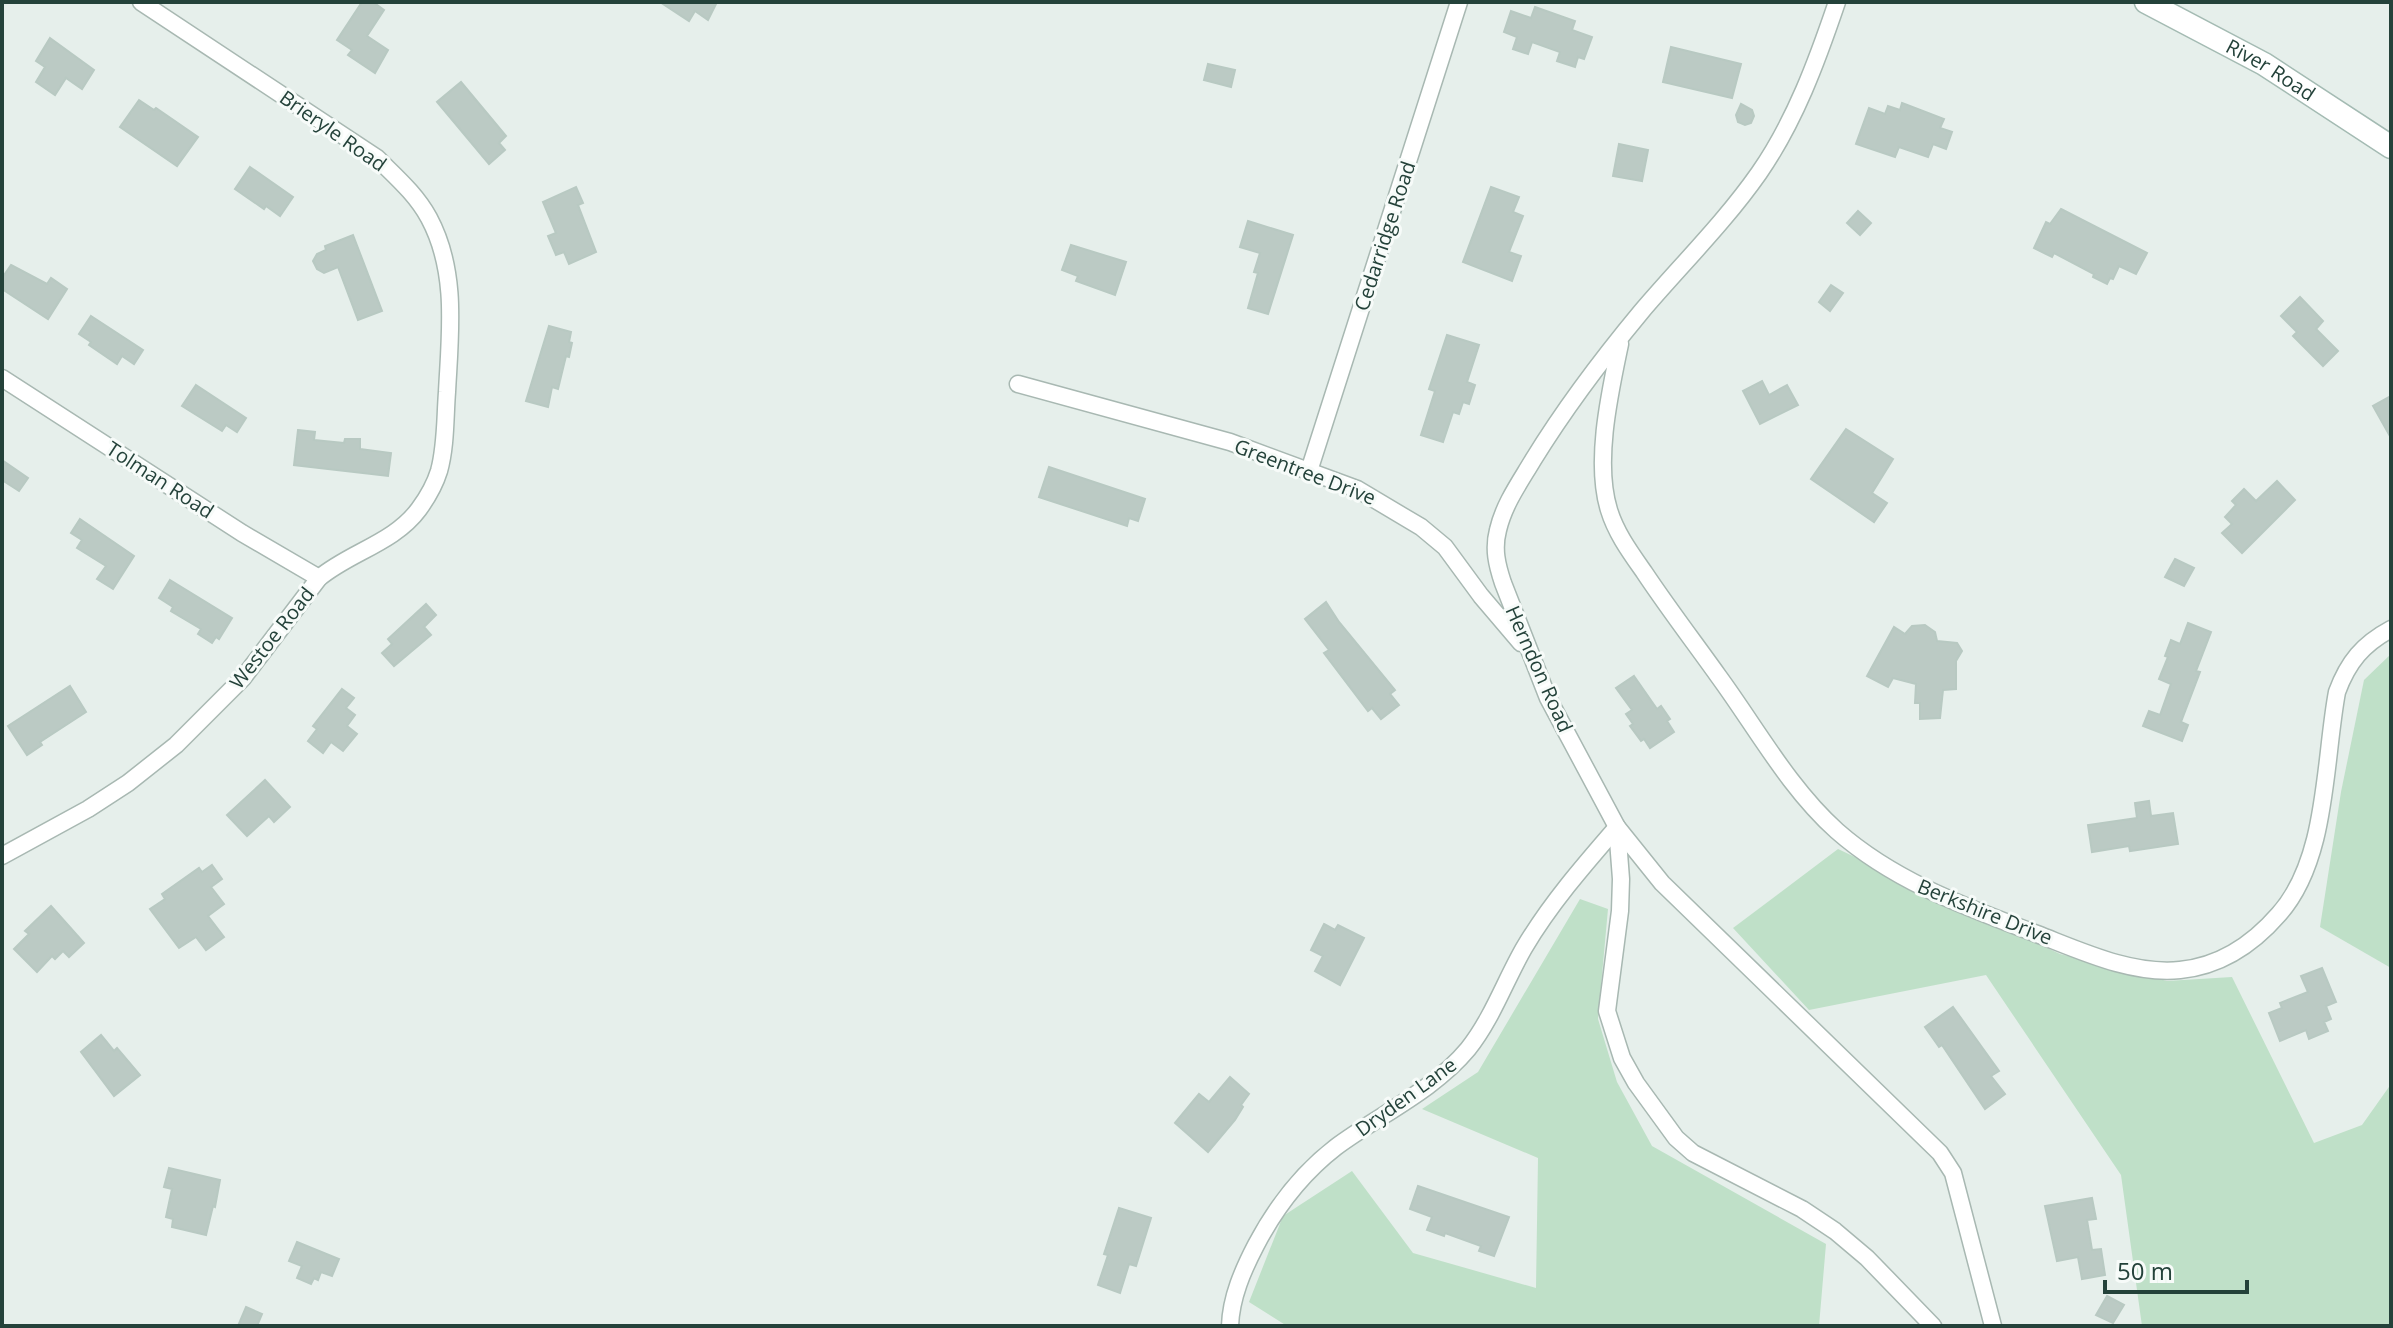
<svg xmlns="http://www.w3.org/2000/svg" width="2393" height="1328" viewBox="0 0 2393 1328" font-family="'Open Sans',sans-serif">
<style>
.green{fill:#bfe0c8}
.building{fill:#bbcac4;stroke:#b8c9c2;stroke-width:2}
.lines{fill:none;stroke-linecap:round;stroke-linejoin:round}
.minor-casing{stroke:#a8b8b2;stroke-width:19}
.secondary-casing{stroke:#a4bbb3;stroke-width:25}
.minor{stroke:#fff;stroke-width:16}
.secondary{stroke:#fff;stroke-width:22}
.labels{text-anchor:middle;stroke-width:6;stroke-linejoin:round;paint-order:stroke}
.street-label{font-size:20px;fill:#24423a;stroke:#f7fbf9}
</style>
<rect width="100%" height="100%" fill="#e6efeb"/>
<g class="green">
<polygon points="2391,654 2391,968 2320,927 2341,792 2364,680"/>
<polygon points="1838,849 2060,954 2167,981 2232,977 2314,1143 2362,1125 2391,1084 2391,1326 2142,1326 2121,1175 1986,975 1809,1010 1733,928"/>
<polygon points="1580,899 1608,909 1598,1019 1617,1082 1652,1146 1826,1244 1819,1326 1287,1326 1249,1302 1283,1216 1352,1171 1413,1253 1536,1288 1538,1158 1422,1109 1478,1072"/>
</g>
<g class="building">
<polygon points="362,2 373,2 384,10 367,36 388,50 375,73 348,55 352,50 337,40"/>
<polygon points="660,2 717,2 708,20 695,11 689,21"/>
<polygon points="1535,7 1575,21 1572,30 1592,37 1584,59 1578,57 1575,67 1557,61 1560,52 1532,42 1528,54 1513,49 1517,37 1504,32 1511,11 1531,18"/>
<polygon points="50,38 94,70 82,89 66,78 55,95 36,82 45,67 36,61"/>
<polygon points="1671,47 1741,64 1732,98 1663,82"/>
<polygon points="1208,64 1235,70 1231,87 1204,80"/>
<polygon points="461,82 506,136 499,143 505,150 489,164 437,102"/>
<polygon points="139,100 154,110 156,108 198,137 177,166 120,127"/>
<polygon points="1902,103 1944,119 1940,128 1952,132 1946,149 1933,144 1928,157 1899,147 1895,157 1856,144 1869,108 1885,114 1888,106 1900,110"/>
<polygon points="1741,104 1752,110 1754,116 1751,123 1745,125 1738,122 1736,115"/>
<polygon points="1619,144 1648,150 1642,181 1613,176"/>
<polygon points="250,167 293,197 280,216 266,206 264,209 235,189"/>
<polygon points="576,187 583,203 578,205 596,252 569,264 564,252 556,255 548,236 556,233 543,202"/>
<polygon points="1491,187 1519,197 1513,212 1523,216 1509,252 1521,256 1512,281 1463,262"/>
<polygon points="2061,209 2147,253 2136,274 2119,266 2113,279 2110,278 2107,284 2093,277 2094,274 2054,253 2052,257 2034,248 2046,222 2050,224"/>
<polygon points="1858,211 1871,223 1860,235 1847,223"/>
<polygon points="1248,221 1293,235 1268,314 1248,308 1258,273 1254,272 1260,253 1240,247"/>
<polygon points="353,235 382,311 358,320 338,267 324,273 317,269 313,261 317,254 326,250 325,246"/>
<polygon points="1071,245 1126,262 1115,295 1076,281 1078,276 1062,270"/>
<polygon points="11,265 47,284 51,278 67,289 48,319 2,289 2,278"/>
<polygon points="1831,285 1843,293 1830,311 1819,302"/>
<polygon points="2300,297 2323,321 2316,329 2338,351 2323,366 2293,336 2297,332 2281,316"/>
<polygon points="91,316 143,350 134,364 122,356 117,364 89,345 91,342 79,334"/>
<polygon points="549,326 571,332 569,342 572,343 569,357 566,356 558,389 552,387 548,407 526,401"/>
<polygon points="1447,335 1479,345 1467,382 1475,385 1469,404 1463,402 1459,414 1453,412 1443,442 1421,435 1435,391 1429,389"/>
<polygon points="1762,381 1769,395 1787,385 1798,405 1760,424 1743,391"/>
<polygon points="196,385 246,418 237,432 226,425 222,431 182,406"/>
<polygon points="2391,396 2391,438 2373,406"/>
<polygon points="1846,429 1893,459 1872,493 1887,503 1874,522 1811,479"/>
<polygon points="298,430 315,432 314,440 344,443 345,439 360,439 360,449 391,453 388,476 294,465"/>
<polygon points="2,460 28,478 19,491 2,480"/>
<polygon points="1049,467 1145,499 1138,521 1129,518 1127,526 1039,497"/>
<polygon points="2277,481 2295,500 2242,553 2222,533 2232,524 2225,517 2236,505 2232,501 2244,489 2256,501"/>
<polygon points="80,519 134,556 113,589 97,579 106,566 77,548 82,540 71,533"/>
<polygon points="2175,559 2194,568 2184,586 2165,577"/>
<polygon points="170,580 232,618 219,639 216,637 212,643 198,634 201,629 171,611 173,607 159,598"/>
<polygon points="1326,602 1339,622 1395,690 1390,694 1399,705 1381,719 1372,708 1368,711 1324,653 1329,650 1305,619"/>
<polygon points="426,604 436,615 424,627 431,635 394,666 382,653 392,644 388,639"/>
<polygon points="2188,623 2211,632 2196,671 2200,672 2181,722 2188,725 2182,741 2143,726 2149,711 2160,715 2171,684 2159,679 2168,657 2165,656 2171,640 2180,644"/>
<polygon points="1925,625 1935,632 1937,641 1957,643 1962,651 1956,661 1956,689 1943,690 1940,718 1920,719 1920,703 1915,703 1916,684 1893,678 1888,687 1867,676 1894,627 1905,634 1912,626"/>
<polygon points="1634,676 1657,709 1661,706 1670,719 1667,721 1674,732 1650,748 1644,739 1641,741 1630,726 1633,724 1626,714 1632,710 1616,688"/>
<polygon points="70,686 86,712 40,742 42,745 27,755 8,726"/>
<polygon points="342,689 354,698 346,708 355,715 347,726 357,734 343,751 331,742 323,753 308,741 317,729 313,726"/>
<polygon points="265,780 290,807 274,822 269,816 247,836 227,815"/>
<polygon points="2149,801 2151,816 2173,813 2178,844 2130,851 2129,846 2092,852 2088,825 2137,818 2135,803"/>
<polygon points="212,865 222,879 211,887 224,904 208,916 224,937 206,950 196,937 179,948 150,909 165,899 162,894 199,868 202,872"/>
<polygon points="51,906 84,943 69,957 63,951 55,959 52,956 37,972 14,949 29,934 25,931"/>
<polygon points="1324,924 1335,930 1338,925 1364,938 1340,985 1315,971 1323,956 1311,950"/>
<polygon points="2322,968 2336,1002 2326,1006 2331,1019 2324,1022 2328,1031 2309,1039 2306,1030 2280,1041 2269,1013 2282,1008 2280,1003 2308,992 2301,976"/>
<polygon points="1953,1007 1999,1071 1991,1076 2005,1094 1985,1109 1942,1045 1939,1047 1925,1027"/>
<polygon points="101,1035 114,1051 117,1048 140,1075 114,1096 81,1052"/>
<polygon points="1230,1077 1249,1094 1241,1105 1243,1107 1235,1120 1208,1152 1175,1123 1199,1094 1209,1102"/>
<polygon points="169,1168 220,1180 215,1207 213,1206 206,1235 172,1227 173,1219 166,1217 172,1189 164,1187"/>
<polygon points="1418,1186 1509,1217 1494,1256 1479,1251 1481,1246 1445,1233 1444,1236 1427,1230 1432,1217 1410,1209"/>
<polygon points="2092,1198 2096,1219 2087,1220 2092,1250 2101,1249 2105,1275 2082,1279 2078,1257 2057,1261 2045,1206"/>
<polygon points="1119,1208 1151,1218 1136,1266 1129,1264 1120,1293 1098,1285 1108,1255 1104,1254"/>
<polygon points="297,1242 339,1259 332,1276 321,1272 318,1280 314,1278 311,1284 297,1278 302,1266 289,1261"/>
<polygon points="2107,1296 2124,1305 2113,1323 2096,1315"/>
<polygon points="246,1307 262,1314 257,1326 238,1326"/>
</g>
<g class="lines">
<g class="minor-casing">
<g id="minor">
<path d="M1837,2C1817,61 1795,121 1759,173C1724,223 1680,266 1641,312C1602,359 1565,408 1533,460C1520,482 1504,504 1498,530C1493,549 1497,565 1503,583L1548,698L1617,827L1621,879L1620,911L1607,1011L1622,1058L1636,1083L1676,1138L1693,1153L1802,1209L1835,1231L1867,1258L1933,1326"/>
<path d="M1620,344C1610,392 1594,462 1609,510C1616,533 1630,552 1644,572C1668,608 1694,642 1719,677C1757,729 1789,788 1837,831C1895,882 1966,907 2037,934C2081,951 2132,975 2180,970C2221,966 2253,944 2279,914C2328,859 2324,761 2337,692C2348,662 2363,644 2391,629"/>
<polyline points="2,378 242,533 319,578"/>
<polyline points="1018,384 1230,442 1357,489 1421,527 1445,547 1481,596 1521,643"/>
<polyline points="1309,471 1459,2"/>
<path d="M2,856L88,809L128,783L176,745L243,678L319,578C350,552 394,543 419,509C427,498 435,484 439,471C446,446 445,418 447,392C450,333 458,272 429,218C416,194 396,177 377,158L141,2"/>
<path d="M1230,1326C1231,1297 1243,1270 1256,1245C1276,1207 1301,1174 1336,1147C1379,1115 1433,1091 1468,1049C1492,1019 1505,981 1524,948C1550,904 1584,865 1617,827L1662,883L1940,1153L1953,1173L1993,1326"/>
</g>
</g>
<g class="secondary-casing">
<g id="secondary">
<path id="s1" d="M2146,2L2264,64L2391,147"/>
</g>
</g>
<use href="#minor" class="minor"/>
<use href="#secondary" class="secondary"/>
</g>
<g class="labels">
<g class="street-label">
<text dy="7" stroke="none"><textPath href="#s1" startOffset="142">River Road</textPath></text>
<text transform="translate(333 131) rotate(35)" y="7">Brieryle Road</text>
<text transform="translate(1385 236) rotate(-72)" y="7">Cedarridge Road</text>
<text transform="translate(1305 472) rotate(21)" y="7">Greentree Drive</text>
<text transform="translate(160 480) rotate(33)" y="7">Tolman Road</text>
<text transform="translate(272 638) rotate(-52)" y="7">Westoe Road</text>
<text transform="translate(1539 669) rotate(66)" y="7">Herndon Road</text>
<text transform="translate(1985 912) rotate(22)" y="7">Berkshire Drive</text>
<text transform="translate(1406 1097) rotate(-36)" y="7">Dryden Lane</text>
</g>
</g>
<rect width="2393" height="1328" fill="none" stroke="#24423a" stroke-width="8"/>
<path d="M2105 1280v12h142v-12" fill="none" stroke="#24423a" stroke-width="4"/>
<text x="2117" y="1280" font-size="24" fill="#24423a" stroke="#f7fbf9" stroke-width="6" paint-order="stroke">50 m</text>
</svg>
